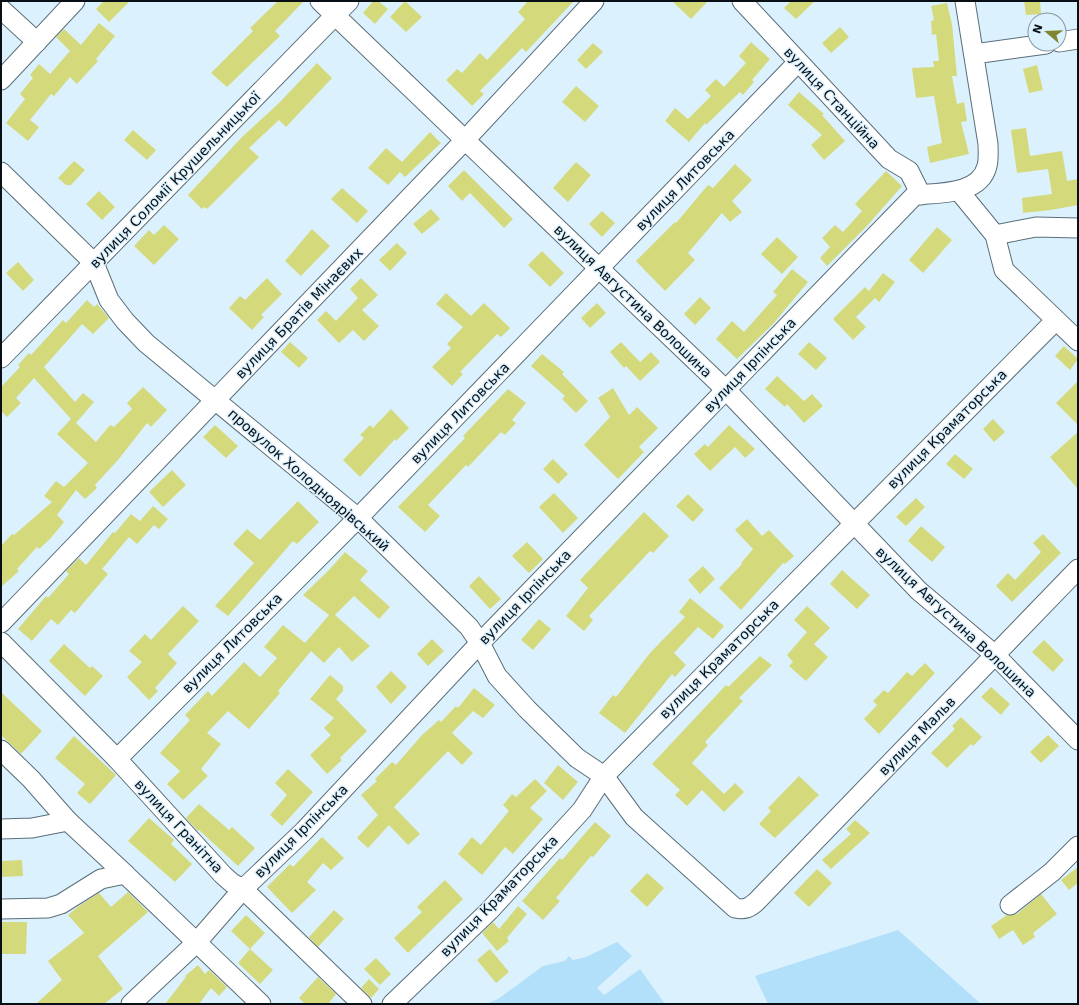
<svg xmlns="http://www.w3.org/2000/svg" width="1079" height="1005" viewBox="0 0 1079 1005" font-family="'DejaVu Sans',sans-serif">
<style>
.green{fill:#b2dff9}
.building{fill:#d4da7c}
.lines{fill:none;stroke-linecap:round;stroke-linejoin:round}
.minor-casing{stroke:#5a6e78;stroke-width:21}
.minor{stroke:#fff;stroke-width:19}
.labels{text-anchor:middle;stroke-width:3;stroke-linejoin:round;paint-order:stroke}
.street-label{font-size:14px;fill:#091015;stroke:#dcf1fe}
</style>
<rect width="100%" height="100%" fill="#dcf1fe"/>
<g class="green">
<polygon points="898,930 981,1004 768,1004 755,976"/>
<polygon points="617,942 632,956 597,988 604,995 640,969 665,1004 486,1004 498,999 543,966 565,961 569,956 573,960 586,957"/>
</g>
<g class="building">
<polygon points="104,1 130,1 109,22 96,9"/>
<polygon points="278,1 304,1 275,31 280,36 227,87 211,73 253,31 250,28"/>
<polygon points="373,1 378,1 388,9 375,24 363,13"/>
<polygon points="405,1 422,17 406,32 390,17"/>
<polygon points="528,1 574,1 526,52 522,48 480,91 484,94 472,106 446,80 457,69 462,73 480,53 487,60 525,19 518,12"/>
<polygon points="672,1 708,1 691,19"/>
<polygon points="791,1 815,1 796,19 784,8"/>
<polygon points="1024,1 1040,1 1041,14 1026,15"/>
<polygon points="947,3 952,24 957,76 952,76 957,104 964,102 967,121 961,122 969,154 930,163 927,147 942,143 934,96 916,98 912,68 934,67 933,61 939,61 936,34 932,35 931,21 934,20 931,6"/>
<polygon points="99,23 115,36 96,59 98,61 77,84 70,77 54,96 51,94 30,120 39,127 28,141 6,123 25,99 20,94 33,78 30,75 39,64 50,74 70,51 56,37 64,29 81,45"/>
<polygon points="840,27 849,37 831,53 822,43"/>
<polygon points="751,42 770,59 752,80 754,82 743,95 740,92 706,125 705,123 689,142 665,121 675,108 688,119 711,96 705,90 716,79 724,87 746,63 739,56"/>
<polygon points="593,43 603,52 586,69 577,60"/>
<polygon points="317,63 332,78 286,127 279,120 249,148 259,157 207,209 204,207 202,209 188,195 242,137 279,103"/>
<polygon points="1037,65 1043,90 1029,93 1023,69"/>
<polygon points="576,86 599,106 585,122 562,102"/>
<polygon points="799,92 824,114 822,115 845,141 824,160 811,145 822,135 788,105"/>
<polygon points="1026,128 1030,156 1062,151 1067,181 1078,179 1078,205 1051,210 1023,213 1022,198 1052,194 1048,169 1017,173 1011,130"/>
<polygon points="133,130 156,150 147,160 124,140"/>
<polygon points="430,132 441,143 405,177 400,172 388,185 368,168 386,148 402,162"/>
<polygon points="74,161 85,170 71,185 66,185 58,178"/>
<polygon points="576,162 591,175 568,202 553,188"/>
<polygon points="735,164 752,180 732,201 742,212 730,222 722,213 688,253 695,260 665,291 636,261 675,222 676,223 708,185 713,188"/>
<polygon points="464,170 513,219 504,228 470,193 462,201 448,186"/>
<polygon points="886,171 902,186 866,227 827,266 820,258 830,247 822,238 835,225 843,232 862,211 855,204"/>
<polygon points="342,188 368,211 357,223 331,199"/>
<polygon points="99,191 115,207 102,220 86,204"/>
<polygon points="431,209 440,219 422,234 413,224"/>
<polygon points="602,211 615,223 602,237 589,224"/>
<polygon points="164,225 179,239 154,265 134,246 149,230 154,235"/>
<polygon points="937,227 952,240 923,273 909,260"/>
<polygon points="312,229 330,246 301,276 285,261"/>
<polygon points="777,237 798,257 782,274 761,254"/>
<polygon points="397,243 407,253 390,271 379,260"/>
<polygon points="542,251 564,273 550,287 528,265"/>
<polygon points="18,262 34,280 23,291 6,273"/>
<polygon points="792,269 808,282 773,324 737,359 716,339 732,321 744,332 777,295 773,292"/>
<polygon points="883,273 895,282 879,302 875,298 856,317 866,327 853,340 833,319 865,287 869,291"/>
<polygon points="267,278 282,294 261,315 264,317 252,330 229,308 240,296 245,300"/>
<polygon points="361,278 378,295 362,310 379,326 364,341 353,330 339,343 317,320 326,311 336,321 358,298 350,289"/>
<polygon points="446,293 471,316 484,303 510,328 501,337 497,334 460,372 463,374 452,386 432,367 451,348 447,344 463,327 436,304"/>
<polygon points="700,297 711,308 695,325 684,314"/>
<polygon points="87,300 94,307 97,304 109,318 93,334 82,324 44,367 75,402 83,393 94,402 76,423 96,442 110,425 114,427 132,409 127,403 143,387 167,410 151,427 147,423 118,460 95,485 97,488 85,499 76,490 57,515 64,522 50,539 39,549 37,547 17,569 19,571 1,587 1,546 12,534 14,535 52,502 44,496 56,481 64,487 88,463 57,434 71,419 34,378 16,398 21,403 7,417 1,411 1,387 20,367 18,365 29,353 31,355 63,320 66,323"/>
<polygon points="597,303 606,313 590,328 581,318"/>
<polygon points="290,342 308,358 299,368 281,352"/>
<polygon points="621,342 640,362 651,352 660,362 640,381 626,366 624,368 610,352"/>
<polygon points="809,342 827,358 816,370 798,354"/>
<polygon points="1064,346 1078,359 1070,370 1055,356"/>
<polygon points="542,354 564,372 562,374 588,401 576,413 562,399 565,396 531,366"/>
<polygon points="777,376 804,401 812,394 823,406 804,423 787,404 785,407 765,389"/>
<polygon points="1078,381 1078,425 1056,403"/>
<polygon points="613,388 629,415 637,407 658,428 639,447 644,452 618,479 584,445 610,417 598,398"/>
<polygon points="508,389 526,403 512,420 516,423 505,435 501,432 468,467 466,465 428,505 440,516 425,532 398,507 441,463 465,438 463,436"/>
<polygon points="391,409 409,428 396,441 395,439 360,477 343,460 364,438 360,435 370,425 373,428"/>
<polygon points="993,419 1005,432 994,442 983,429"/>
<polygon points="215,425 238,446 226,458 203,437"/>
<polygon points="729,425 755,449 745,458 735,447 710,471 694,454 705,444 708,447"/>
<polygon points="1078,432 1078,489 1050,457"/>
<polygon points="955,454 973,469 964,479 946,464"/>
<polygon points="553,459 568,474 558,484 543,469"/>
<polygon points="172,470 186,485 163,507 149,492"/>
<polygon points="554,493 578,518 563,533 539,507"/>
<polygon points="688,494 704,510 693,522 676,506"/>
<polygon points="916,498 925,507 906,526 896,517"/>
<polygon points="298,501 319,522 297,544 293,541 228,616 215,606 254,563 233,544 247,529 260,540"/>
<polygon points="153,506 168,519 159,529 154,525 137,544 129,537 102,569 108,574 75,613 71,610 58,625 51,619 32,641 18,629 46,596 48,598 69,574 66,571 79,558 86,565 113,532 115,533 131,514 140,521"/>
<polygon points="644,512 669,536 653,553 650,551 589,616 593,620 584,631 566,616 588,588 580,580"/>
<polygon points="747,519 762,536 769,530 794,556 785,564 783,563 741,610 719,588 742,564 741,563 753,549 735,530"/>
<polygon points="921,526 945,547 932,562 908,541"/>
<polygon points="1043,534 1061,553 1012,602 996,586 1008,573 1015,580 1041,552 1033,543"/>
<polygon points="527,542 543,559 529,573 512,556"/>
<polygon points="345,552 368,571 360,580 390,607 379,619 354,596 335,615 370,646 352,662 339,647 324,663 311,651 278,691 280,693 249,729 228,711 207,733 221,744 201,769 208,776 183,800 167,784 180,771 160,753 190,720 185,715 208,691 212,696 244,662 260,677 277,658 264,647 283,625 305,643 329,615 303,595 329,570"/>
<polygon points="703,566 715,579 700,594 688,580"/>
<polygon points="842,570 870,595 857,609 830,584"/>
<polygon points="479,576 501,599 490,609 469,586"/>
<polygon points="690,598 724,626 713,639 698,627 674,653 686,665 675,677 672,674 625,733 599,713 613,695 616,697 650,653 685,617 679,612"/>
<polygon points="183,606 199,621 168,654 177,663 155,688 158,691 149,700 127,677 142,662 129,651 145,634 151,640"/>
<polygon points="807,606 830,628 814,644 828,657 806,681 789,666 793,662 787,655 807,632 794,620"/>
<polygon points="539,619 551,629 533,650 521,640"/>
<polygon points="432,639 444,651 428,666 417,654"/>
<polygon points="1044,640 1064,660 1053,672 1032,652"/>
<polygon points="64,644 90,668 92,666 103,676 85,696 49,661"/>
<polygon points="760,656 772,665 739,698 743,701 705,742 708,745 692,763 724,794 735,783 744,792 724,812 702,790 687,806 675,795 680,790 652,764 726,685 728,687"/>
<polygon points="925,663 935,673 879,734 864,719 877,705 873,701 884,690 888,693 907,672 912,676"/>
<polygon points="391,671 407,687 391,704 376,687"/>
<polygon points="330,675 343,686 343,691 336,699 367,731 340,758 342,760 327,774 310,755 331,735 324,728 334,718 310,699"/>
<polygon points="991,687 1010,704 1001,715 981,697"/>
<polygon points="474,688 495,705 483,718 473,711 452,733 473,753 462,765 448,751 394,807 420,834 408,845 389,825 368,848 357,838 378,815 361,795 377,781 375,779 392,762 396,765 422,735 439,720 441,722 456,706 458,708"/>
<polygon points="1,692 42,731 21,754 1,735"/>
<polygon points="961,717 982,737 973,746 971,744 947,768 931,753 955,729 952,726"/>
<polygon points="1048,735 1059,746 1041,763 1030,752"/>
<polygon points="74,736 116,775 90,804 77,793 85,784 55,758"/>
<polygon points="558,765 578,782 563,800 544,783"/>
<polygon points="288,769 313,792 282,826 270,815 287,795 275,783"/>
<polygon points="799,776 819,795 775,838 759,824 771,811 768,808"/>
<polygon points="535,779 547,791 530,808 543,819 513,854 505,847 482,875 458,854 472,837 481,845 509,811 503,805 512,794 516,797"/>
<polygon points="199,804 229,830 232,827 255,848 238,866 199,830 198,831 186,818"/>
<polygon points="149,818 174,840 171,844 192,864 175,882 128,841"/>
<polygon points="855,820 870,833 831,869 822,860 851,834 846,829"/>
<polygon points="595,822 611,836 593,857 591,856 556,898 560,901 543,920 522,901 560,858 562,860"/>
<polygon points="322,837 344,858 331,870 323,863 307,882 316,890 292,913 267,887 290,864 293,867"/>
<polygon points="22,860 23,876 1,877 1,861"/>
<polygon points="1078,867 1078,883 1069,890 1061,880"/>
<polygon points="817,869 832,883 809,907 794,893"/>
<polygon points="647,873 664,888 647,907 630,891"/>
<polygon points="445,880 463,899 408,953 394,938 422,912 417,907"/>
<polygon points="128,892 148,912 98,956 123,989 104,1004 36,1004 62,980 48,961 84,933 68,915 79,906 99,893 111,907"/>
<polygon points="1041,894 1057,914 1033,933 1035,937 1023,945 1013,930 999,939 991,926 1007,915 1017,914"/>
<polygon points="518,906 527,914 507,938 509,941 497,951 482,933 493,922 499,929"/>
<polygon points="334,910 344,919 318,947 309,937"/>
<polygon points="246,915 265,933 250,949 231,931"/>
<polygon points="1,922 27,922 26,954 1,954"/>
<polygon points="250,949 273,970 260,984 238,963"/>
<polygon points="490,949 509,972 496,983 477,960"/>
<polygon points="376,958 391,974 380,985 364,969"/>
<polygon points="198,965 205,974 209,970 227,987 219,996 211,988 199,1004 165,1004 186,977 185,976"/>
<polygon points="318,977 336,994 328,1004 305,1004 299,998"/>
<polygon points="369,979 379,989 371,998 361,988"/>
</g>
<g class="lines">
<g class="minor-casing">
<g id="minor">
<polyline points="320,1 726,390 919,591 995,655 1078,740"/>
<polyline points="742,1 889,159 909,171 921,195"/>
<polyline points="1,9 37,42"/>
<polyline points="1059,42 1078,39"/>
<polyline points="974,54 1046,44"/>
<polyline points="1,80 75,1"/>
<path d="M1,172L94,263L109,300L125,321L146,343L358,518L469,627L480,643L497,676L527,709L577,758L604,776L634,817L735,908C745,910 749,908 756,902L1078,569"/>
<polyline points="959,191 995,235 1004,270 1078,341"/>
<polyline points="995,235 1036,227 1078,228"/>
<polyline points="1,358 349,1"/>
<polyline points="1,623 465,140 594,1"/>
<polyline points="1,642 117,759 223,875 232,883 243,889 362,1004"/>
<polyline points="1,750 31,779 68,821"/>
<polyline points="117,759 358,518 798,62"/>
<polyline points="1,829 32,828 68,821 125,874 101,879 61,904 48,908 1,909"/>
<polyline points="125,874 261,1004"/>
<polyline points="1010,905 1052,872 1078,846"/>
<path d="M131,1004L196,943L243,889L304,831L480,643L915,195C939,193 980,195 987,166C989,159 988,151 988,144L965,1"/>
<polyline points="392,1004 489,911 582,810 604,776 1055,321"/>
</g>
</g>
<use href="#minor" class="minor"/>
</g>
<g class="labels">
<g class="street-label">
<text transform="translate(832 98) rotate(47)" y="5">вулиця Станційна</text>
<text transform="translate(175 180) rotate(-46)" y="5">вулиця Соломії Крушельницької</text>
<text transform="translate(685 180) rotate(-46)" y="5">вулиця Литовська</text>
<text transform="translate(633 301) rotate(44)" y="5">вулиця Августина Волошина</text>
<text transform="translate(299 313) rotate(-46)" y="5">вулиця Братів Мінаєвих</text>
<text transform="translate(750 365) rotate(-46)" y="5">вулиця Ірпінська</text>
<text transform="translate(460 413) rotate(-46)" y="5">вулиця Литовська</text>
<text transform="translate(947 429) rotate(-45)" y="5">вулиця Краматорська</text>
<text transform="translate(309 480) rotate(41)" y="5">провулок Холодноярівський</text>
<text transform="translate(525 597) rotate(-46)" y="5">вулиця Ірпінська</text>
<text transform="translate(956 622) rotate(43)" y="5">вулиця Августина Волошина</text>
<text transform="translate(232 643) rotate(-45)" y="5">вулиця Литовська</text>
<text transform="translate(719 659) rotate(-45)" y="5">вулиця Краматорська</text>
<text transform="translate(917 736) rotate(-46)" y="5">вулиця Мальв</text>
<text transform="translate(179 826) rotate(47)" y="5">вулиця Гранітна</text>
<text transform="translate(301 831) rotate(-45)" y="5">вулиця Ірпінська</text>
<text transform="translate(499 896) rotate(-46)" y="5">вулиця Краматорська</text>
</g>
</g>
<rect width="1079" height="1005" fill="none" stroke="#091015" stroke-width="4"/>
<g transform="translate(1047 32) rotate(289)"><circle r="19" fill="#dcf1fe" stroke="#8897a1"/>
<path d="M0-3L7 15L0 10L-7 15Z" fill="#818530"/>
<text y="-6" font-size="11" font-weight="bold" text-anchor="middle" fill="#091015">N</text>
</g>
</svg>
